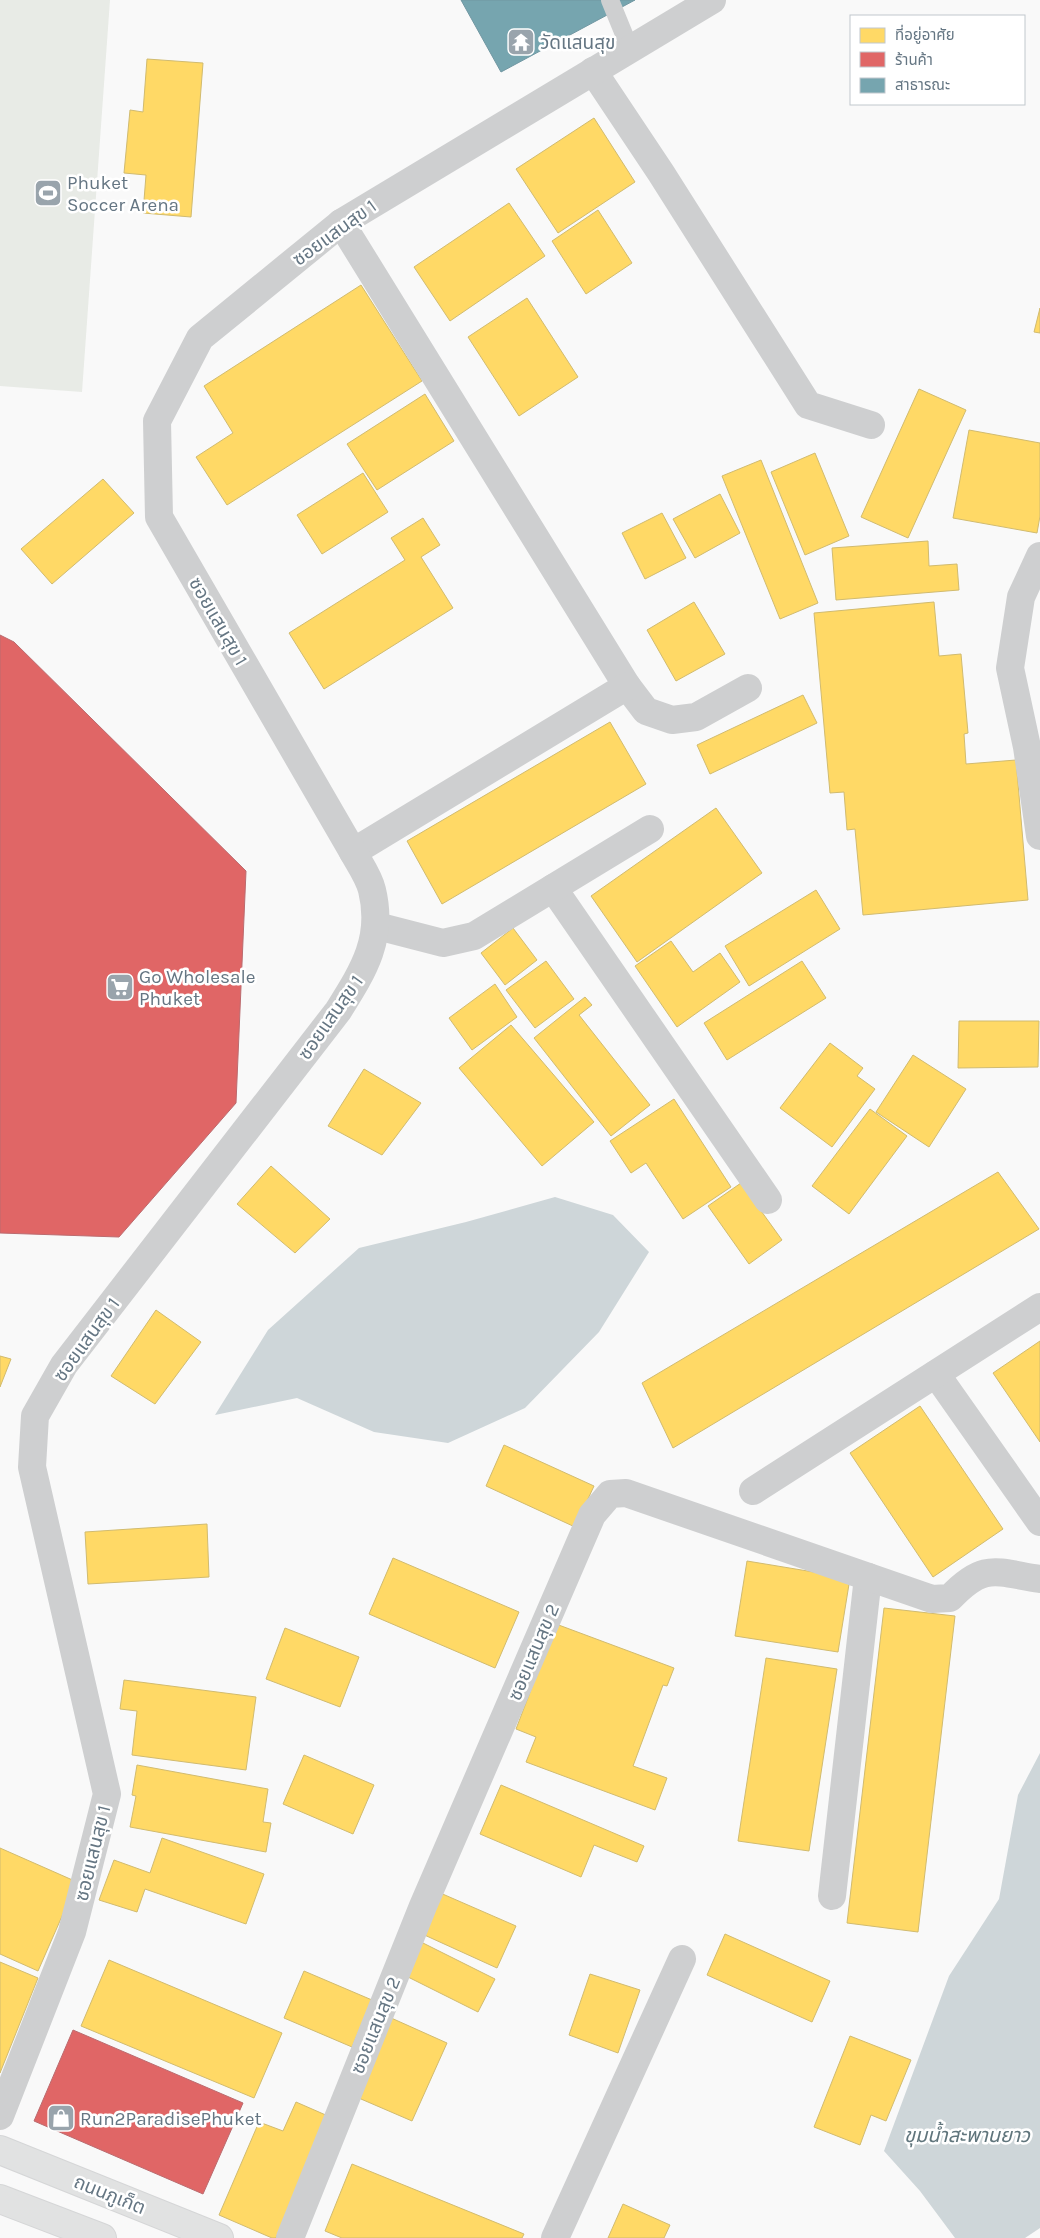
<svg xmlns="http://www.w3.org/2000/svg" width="1040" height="2238" viewBox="0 0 1040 2238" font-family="Karla,'Noto Sans Thai',sans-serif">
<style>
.green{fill:#e8ebe6}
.water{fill:#ced6d9}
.homes{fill:#ffd966;stroke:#d1bb6f}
.shops{fill:#e06666;stroke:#bb6b6f}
.public{fill:#76a5af;stroke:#7197a2}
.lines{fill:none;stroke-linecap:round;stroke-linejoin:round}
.secondary-casing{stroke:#d5d6d7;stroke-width:30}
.service{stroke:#cecfd0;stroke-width:18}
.minor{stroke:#cecfd0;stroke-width:28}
.secondary{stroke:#e1e2e2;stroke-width:28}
.labels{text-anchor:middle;stroke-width:5;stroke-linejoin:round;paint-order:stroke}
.poi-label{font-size:19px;fill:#657683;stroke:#fff;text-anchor:start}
.street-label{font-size:19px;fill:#657683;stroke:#fff}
.water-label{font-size:20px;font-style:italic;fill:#60757c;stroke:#fff}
</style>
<rect width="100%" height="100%" fill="#f9f9f9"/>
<polygon class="green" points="0,0 110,0 82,392 0,386"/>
<g class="water">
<polygon points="555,1197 613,1215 649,1252 599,1332 525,1408 448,1443 374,1432 297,1398 215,1415 268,1330 359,1248 466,1222"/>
<polygon points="1040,1753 1040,2228 1025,2238 955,2238 920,2191 884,2151 949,1976 999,1899 1018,1795"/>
</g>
<g class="homes">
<polygon points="147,59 203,63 191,217 143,213 146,175 124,173 130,110 143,112"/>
<polygon points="594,118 635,182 558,233 516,169"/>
<polygon points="509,203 545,256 450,321 414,267"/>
<polygon points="598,210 632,263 586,294 552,241"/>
<polygon points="361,285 422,381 227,505 196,457 233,433 204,386"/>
<polygon points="527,298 578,377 519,416 468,337"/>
<polygon points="1040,308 1040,333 1034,332"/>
<polygon points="919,389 966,410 908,538 861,517"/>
<polygon points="425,394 454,441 377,490 347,444"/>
<polygon points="969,430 1040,443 1040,516 1037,533 953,518"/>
<polygon points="815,453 849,536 805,555 771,472"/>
<polygon points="761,460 818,603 780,619 722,476"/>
<polygon points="363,473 388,512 322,554 297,515"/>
<polygon points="103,479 134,513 52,584 21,549"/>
<polygon points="720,494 740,533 695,558 673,519"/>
<polygon points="662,513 686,558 645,579 622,533"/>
<polygon points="423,518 440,545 421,557 453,608 324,689 289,633 405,560 391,538"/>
<polygon points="928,541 929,566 957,564 959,590 836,600 832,548"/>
<polygon points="694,602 725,654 676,681 647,630"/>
<polygon points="934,602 939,656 961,654 968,733 964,734 966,764 1016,760 1028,900 863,915 855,829 847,830 844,792 830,793 814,613"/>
<polygon points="803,695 817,723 710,774 697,745"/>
<polygon points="610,722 646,784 442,904 407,841"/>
<polygon points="716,808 762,873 637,962 591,896"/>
<polygon points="816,890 840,929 749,986 725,946"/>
<polygon points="513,928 537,960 505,985 481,953"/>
<polygon points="671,941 693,972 720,953 740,982 677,1027 635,966"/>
<polygon points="546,961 574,999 535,1028 506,990"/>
<polygon points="802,961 826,998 727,1060 704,1023"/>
<polygon points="495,984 517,1017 472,1050 449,1018"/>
<polygon points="585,997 592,1005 579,1015 650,1105 611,1136 534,1038"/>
<polygon points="959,1021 1039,1021 1038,1067 958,1068"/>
<polygon points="511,1025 594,1122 542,1166 459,1068"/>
<polygon points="830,1043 863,1068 857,1076 875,1089 832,1147 780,1108"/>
<polygon points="913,1055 966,1089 929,1147 876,1112"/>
<polygon points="364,1069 421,1103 382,1155 328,1126"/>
<polygon points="674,1099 731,1187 683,1219 646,1163 631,1173 610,1141"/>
<polygon points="870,1109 907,1136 849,1214 812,1186"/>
<polygon points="271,1166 330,1219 295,1253 237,1204"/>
<polygon points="998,1172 1039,1229 673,1448 642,1383"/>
<polygon points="741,1183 782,1240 749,1264 708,1206"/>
<polygon points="156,1310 201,1342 155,1404 111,1376"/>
<polygon points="1040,1341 1040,1442 993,1373"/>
<polygon points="0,1356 11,1359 0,1387"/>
<polygon points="920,1406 1003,1529 933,1577 850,1453"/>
<polygon points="504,1445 594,1486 575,1527 486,1486"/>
<polygon points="207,1524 209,1577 88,1584 85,1532"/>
<polygon points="393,1558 519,1612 495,1668 369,1614"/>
<polygon points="747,1561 850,1578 838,1652 735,1636"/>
<polygon points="884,1608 955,1616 918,1932 847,1923"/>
<polygon points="556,1624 674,1668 667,1686 663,1685 633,1766 667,1778 655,1810 526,1762 536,1737 516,1729"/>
<polygon points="285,1628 359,1657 340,1707 266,1679"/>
<polygon points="766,1658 837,1669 809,1851 738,1841"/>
<polygon points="124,1680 256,1697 246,1770 132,1755 137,1711 120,1709"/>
<polygon points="304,1755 374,1785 353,1834 283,1804"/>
<polygon points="137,1765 268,1789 263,1822 271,1823 266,1852 130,1827 136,1796 132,1795"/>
<polygon points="501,1785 644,1846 637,1862 594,1845 581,1877 480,1834"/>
<polygon points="162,1838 264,1874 246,1924 145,1889 137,1912 99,1900 114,1860 150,1873"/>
<polygon points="0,1848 77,1882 38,1971 0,1954"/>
<polygon points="438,1892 516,1926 497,1968 420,1933"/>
<polygon points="725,1934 830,1981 812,2022 707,1975"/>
<polygon points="419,1941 495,1979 478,2012 402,1974"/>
<polygon points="109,1960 282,2033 254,2098 81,2026"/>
<polygon points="0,1962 38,1978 0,2073"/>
<polygon points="304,1971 372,2000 352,2047 284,2018"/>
<polygon points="590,1974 640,1990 618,2053 569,2035"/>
<polygon points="389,2017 447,2043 412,2121 354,2096"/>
<polygon points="850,2036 911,2060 886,2121 871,2115 860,2145 814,2127"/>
<polygon points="296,2102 328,2116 276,2238 272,2238 219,2215 259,2122 283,2131"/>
<polygon points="352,2164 524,2234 522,2238 342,2238 325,2231"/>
<polygon points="623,2204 670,2225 664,2238 608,2238"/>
</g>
<g class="shops">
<polygon points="0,635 14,642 246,871 236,1103 119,1237 0,1233"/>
<polygon points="73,2030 243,2103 203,2194 34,2121"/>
</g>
<polygon class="public" points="461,0 635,0 501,72"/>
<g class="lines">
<g class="secondary-casing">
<g id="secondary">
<polyline points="0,2150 219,2238"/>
<polyline points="0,2199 102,2238"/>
</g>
</g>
<polyline class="service" points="610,0 630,49"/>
<g class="minor">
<polyline points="593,71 661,173 808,405 871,425"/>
<polyline points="341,223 627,686 646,711 672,720 696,717 748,688"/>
<polyline points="1040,556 1021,597 1010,668 1027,747 1040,836"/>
<polyline points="353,852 627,686"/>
<polyline points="553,888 768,1200"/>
<polyline points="377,926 443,943 474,936 650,829"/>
<polyline points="936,1374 1040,1522"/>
<polyline points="753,1491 1040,1307"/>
<polyline points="832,1896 868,1577"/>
<path d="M0,2116L72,1932L107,1794L32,1467L35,1416L64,1365L338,1011C363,971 384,939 372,890C369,877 359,863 353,852L159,517L157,421L200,338L341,223L712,0"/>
<path d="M290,2238L423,1906L592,1515L610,1494L626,1493L932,1599L950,1598C984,1562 995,1572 1040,1579"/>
<polyline points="555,2238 682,1959"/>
</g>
<use href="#secondary" class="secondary"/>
</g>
<defs>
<g id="temple-square" transform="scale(1.4375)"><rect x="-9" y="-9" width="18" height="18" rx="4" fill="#99a4ac" stroke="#fff"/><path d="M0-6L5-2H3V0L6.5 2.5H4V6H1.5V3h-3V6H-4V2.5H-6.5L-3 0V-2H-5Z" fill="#fff"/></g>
<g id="stadium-square" transform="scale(1.4375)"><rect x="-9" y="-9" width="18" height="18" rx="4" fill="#99a4ac" stroke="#fff"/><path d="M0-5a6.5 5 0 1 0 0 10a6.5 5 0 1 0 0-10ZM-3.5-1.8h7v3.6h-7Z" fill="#fff"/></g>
<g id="supermarket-square" transform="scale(1.4375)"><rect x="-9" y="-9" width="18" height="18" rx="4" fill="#99a4ac" stroke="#fff"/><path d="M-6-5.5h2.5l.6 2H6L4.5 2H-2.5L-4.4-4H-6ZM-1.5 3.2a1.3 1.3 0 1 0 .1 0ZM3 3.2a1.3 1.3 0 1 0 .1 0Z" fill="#fff"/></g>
<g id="shop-square" transform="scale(1.4375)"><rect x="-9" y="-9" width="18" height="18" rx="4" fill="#99a4ac" stroke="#fff"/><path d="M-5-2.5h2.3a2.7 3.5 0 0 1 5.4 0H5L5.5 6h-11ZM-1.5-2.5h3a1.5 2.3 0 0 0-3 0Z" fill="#fff"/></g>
</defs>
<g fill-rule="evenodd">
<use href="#temple-square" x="521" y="42"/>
<use href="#stadium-square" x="48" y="193"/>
<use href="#supermarket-square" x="120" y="987"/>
<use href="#shop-square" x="61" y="2118"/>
</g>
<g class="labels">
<g class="poi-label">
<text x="540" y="49">วัดแสนสุข</text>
<text x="67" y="189">Phuket<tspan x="67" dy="22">Soccer Arena</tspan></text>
<text x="139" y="983">Go Wholesale<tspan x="139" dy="22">Phuket</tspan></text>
<text x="80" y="2125">Run2ParadisePhuket</text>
</g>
<g class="street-label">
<text transform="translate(334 232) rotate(-36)" y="7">ซอยแสนสุข 1</text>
<text transform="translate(219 621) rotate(60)" y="7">ซอยแสนสุข 1</text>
<text transform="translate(330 1017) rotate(-55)" y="7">ซอยแสนสุข 1</text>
<text transform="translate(86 1339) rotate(-54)" y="7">ซอยแสนสุข 1</text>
<text transform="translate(533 1652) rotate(-67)" y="7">ซอยแสนสุข 2</text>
<text transform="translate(92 1853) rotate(-76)" y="7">ซอยแสนสุข 1</text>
<text transform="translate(375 2025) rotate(-68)" y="7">ซอยแสนสุข 2</text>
<text transform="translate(110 2194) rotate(22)" y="7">ถนนภูเก็ต</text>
</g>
<g class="water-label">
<text x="967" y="2142">ขุมน้ำสะพานยาว</text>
</g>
</g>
<rect x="850" y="15" width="175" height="90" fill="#ffffff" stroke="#c1c8cd"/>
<rect x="860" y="28" width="25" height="15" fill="#ffd966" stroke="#c1c8cd"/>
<text x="895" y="40" font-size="15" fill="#657683">ที่อยู่อาศัย</text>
<rect x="860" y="52" width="25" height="15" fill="#e06666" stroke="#c1c8cd"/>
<text x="895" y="65" font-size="15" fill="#657683">ร้านค้า</text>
<rect x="860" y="78" width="25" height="15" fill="#76a5af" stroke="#c1c8cd"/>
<text x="895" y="90" font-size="15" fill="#657683">สาธารณะ</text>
</svg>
